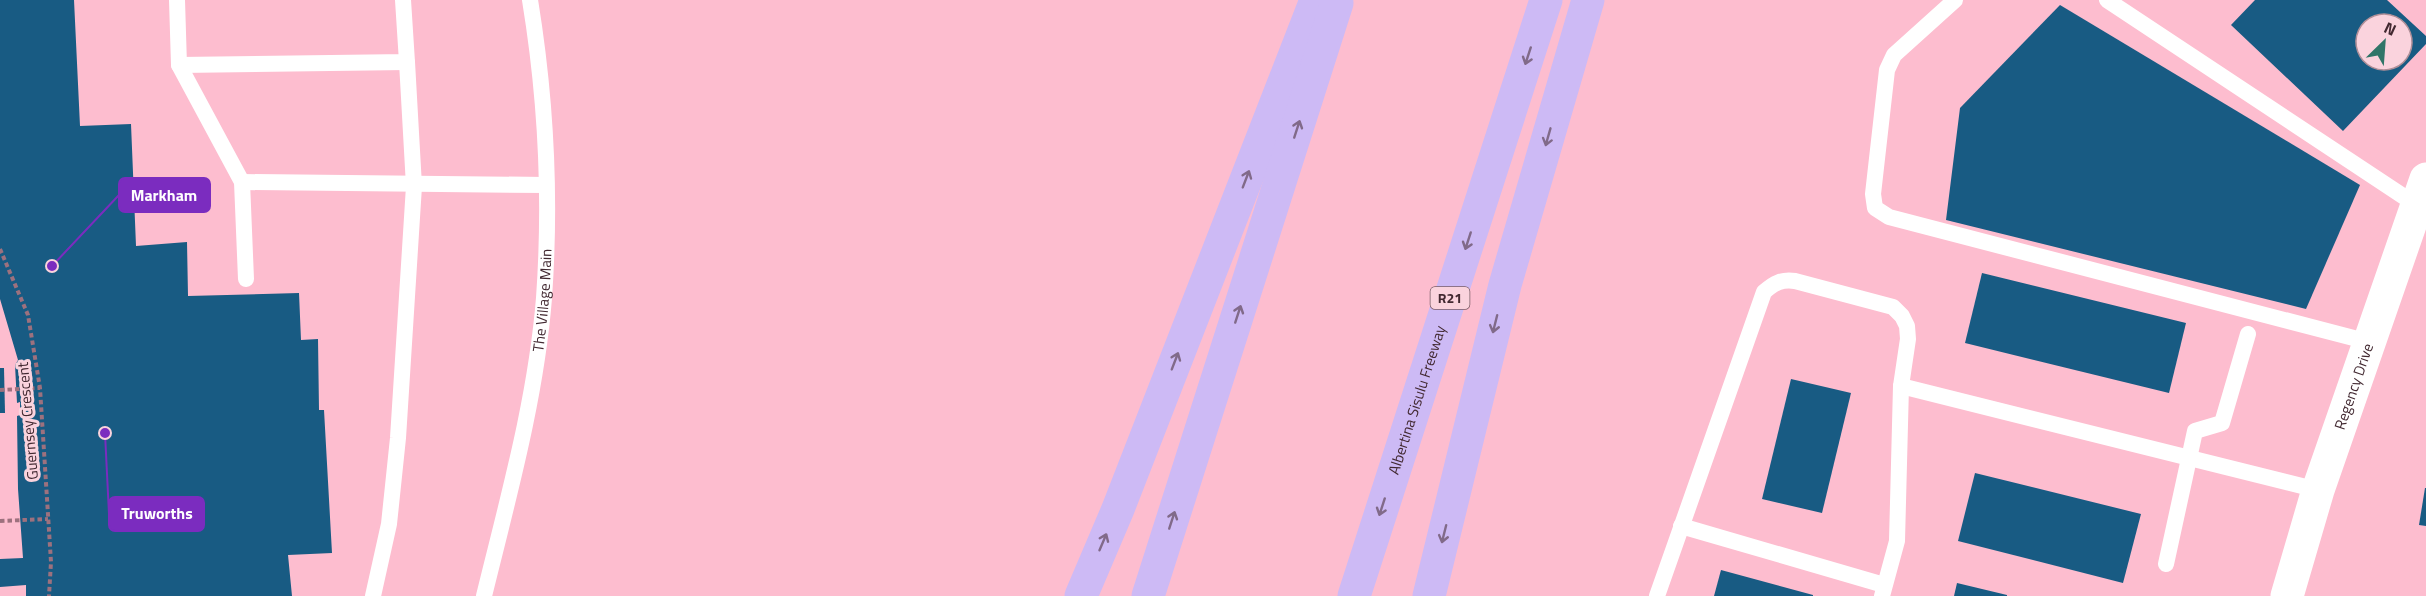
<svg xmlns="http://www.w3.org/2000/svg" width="2426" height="596" viewBox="0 0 2426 596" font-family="'Titillium Web',sans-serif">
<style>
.building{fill:#185b83;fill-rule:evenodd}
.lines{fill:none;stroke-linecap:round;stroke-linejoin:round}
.path{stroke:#9d717e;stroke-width:4;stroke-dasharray:4.5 3;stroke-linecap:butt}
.lane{stroke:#fff;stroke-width:16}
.street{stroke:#fff;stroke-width:33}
.highway{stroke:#cdbaf5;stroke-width:33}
.oneway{stroke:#816a89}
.labels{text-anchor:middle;stroke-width:6;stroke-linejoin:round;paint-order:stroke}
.shield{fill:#fad3dd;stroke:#795c65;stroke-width:1.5}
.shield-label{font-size:14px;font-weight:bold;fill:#422931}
.street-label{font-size:15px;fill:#422931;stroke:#fad3dd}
.leader{fill:none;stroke:#7b2cbf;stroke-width:2}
.callout-dot{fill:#7b2cbf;stroke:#fad3dd;stroke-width:2}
.callout{fill:#7b2cbf;stroke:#7b2cbf;stroke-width:2}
.callout-label{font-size:16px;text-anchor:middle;font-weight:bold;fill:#fff}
</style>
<rect width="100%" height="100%" fill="#fdbdcf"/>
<g class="building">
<polygon points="0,0 74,0 80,126 131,124 136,246 187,242 188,296 299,293 301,340 318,339 319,410 324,410 332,553 288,555 292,596 26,596 26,585 0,587 0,559 23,558 18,489 17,416 20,415 20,402 17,403 15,365 18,360 0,299"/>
<path d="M2255,0H2387L2426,36V44L2343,131L2231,25ZM2366,24H2402V60H2366Z"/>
<polygon points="2060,5 2360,185 2306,309 1946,220 1960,108"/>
<polygon points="1982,273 2186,323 2169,393 1965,343"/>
<polygon points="0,368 4,368 5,413 0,413"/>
<polygon points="1791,379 1851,393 1822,513 1762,499"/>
<polygon points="1975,473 2141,514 2123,583 1958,541"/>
<polygon points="2425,488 2426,488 2426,526 2419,525"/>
<polygon points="1721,570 1813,595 1813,596 1714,596"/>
<polygon points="1957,583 2007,595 2007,596 1954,596"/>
</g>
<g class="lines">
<g class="path">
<polyline points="0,249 28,315 40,388 51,562 49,596"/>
<polyline points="0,390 40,388"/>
<polyline points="0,521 48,519"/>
</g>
<g class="lane">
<polyline points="177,0 179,65 242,182 246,279"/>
<polyline points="1955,0 1894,55 1887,70 1873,194 1875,208 1889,217 2369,342"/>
<polyline points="2107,0 2418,206"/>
<polyline points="179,65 407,62 403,0"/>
<polyline points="242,182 546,185"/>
<polyline points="1901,386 2318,490"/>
<polyline points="1681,526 1884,585"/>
<polyline points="2166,564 2195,431 2222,423 2248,334"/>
<polyline points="373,596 389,524 398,438 414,186 407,62"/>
<path id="s1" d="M484,596C508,498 536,399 544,298C551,199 546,98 530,0"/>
<path d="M1657,596L1764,292C1774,283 1782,279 1795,281L1893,307L1902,316L1907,326L1908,339L1901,386L1897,541L1882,596"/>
</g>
<path class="street" id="s2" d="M2287,596L2318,490L2426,179"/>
<g class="highway">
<polyline points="1081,596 1118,509 1316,0"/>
<polyline points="1148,596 1337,3"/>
<path id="s3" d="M1354,596L1546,0"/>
<polyline points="1429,596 1505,285 1588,0"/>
</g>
</g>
<defs><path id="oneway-shaft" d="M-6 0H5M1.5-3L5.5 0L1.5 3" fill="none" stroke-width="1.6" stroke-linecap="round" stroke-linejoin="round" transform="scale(1.5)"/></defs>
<g class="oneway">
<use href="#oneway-shaft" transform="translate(1528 56) rotate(108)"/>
<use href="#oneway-shaft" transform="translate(1297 129) rotate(-72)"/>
<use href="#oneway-shaft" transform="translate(1548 137) rotate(106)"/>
<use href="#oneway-shaft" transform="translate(1246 179) rotate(-69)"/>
<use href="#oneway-shaft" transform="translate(1468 241) rotate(108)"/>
<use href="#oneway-shaft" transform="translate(1238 314) rotate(-72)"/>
<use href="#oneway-shaft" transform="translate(1495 324) rotate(104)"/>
<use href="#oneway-shaft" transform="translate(1175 361) rotate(-69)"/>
<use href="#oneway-shaft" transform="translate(1382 507) rotate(108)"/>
<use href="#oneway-shaft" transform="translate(1172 520) rotate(-72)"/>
<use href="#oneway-shaft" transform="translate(1444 534) rotate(104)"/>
<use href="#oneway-shaft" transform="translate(1103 542) rotate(-67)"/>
</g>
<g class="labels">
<rect class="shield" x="1430.5" y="287" width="39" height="22" rx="4.5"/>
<g class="shield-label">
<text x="1450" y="303">R21</text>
</g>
<g class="street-label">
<text dy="5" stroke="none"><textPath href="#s1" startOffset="302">The Village Main</textPath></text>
<text dy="5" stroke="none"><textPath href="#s2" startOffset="220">Regency Drive</textPath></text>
<text dy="5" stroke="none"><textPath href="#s3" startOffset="206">Albertina Sisulu Freeway</textPath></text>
<text transform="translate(28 421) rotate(-95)" y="5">Guernsey Crescent</text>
</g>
</g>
<path class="leader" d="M52 266L119 195M105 433L109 514"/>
<g class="callout-dot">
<circle cx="52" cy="266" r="6"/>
<circle cx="105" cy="433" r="6"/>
</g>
<g class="callout">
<rect x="119" y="178" width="91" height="34" rx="6"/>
<rect x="109" y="497" width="95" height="34" rx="6"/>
</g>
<g class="callout-label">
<text x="164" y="201">Markham</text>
<text x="157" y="519">Truworths</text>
</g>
<g transform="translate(2384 42) rotate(25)"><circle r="28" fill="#fad3dd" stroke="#b08f98" stroke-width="1.5"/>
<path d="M0-4.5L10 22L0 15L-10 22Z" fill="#307568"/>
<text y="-9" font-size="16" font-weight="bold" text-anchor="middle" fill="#422931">N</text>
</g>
</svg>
